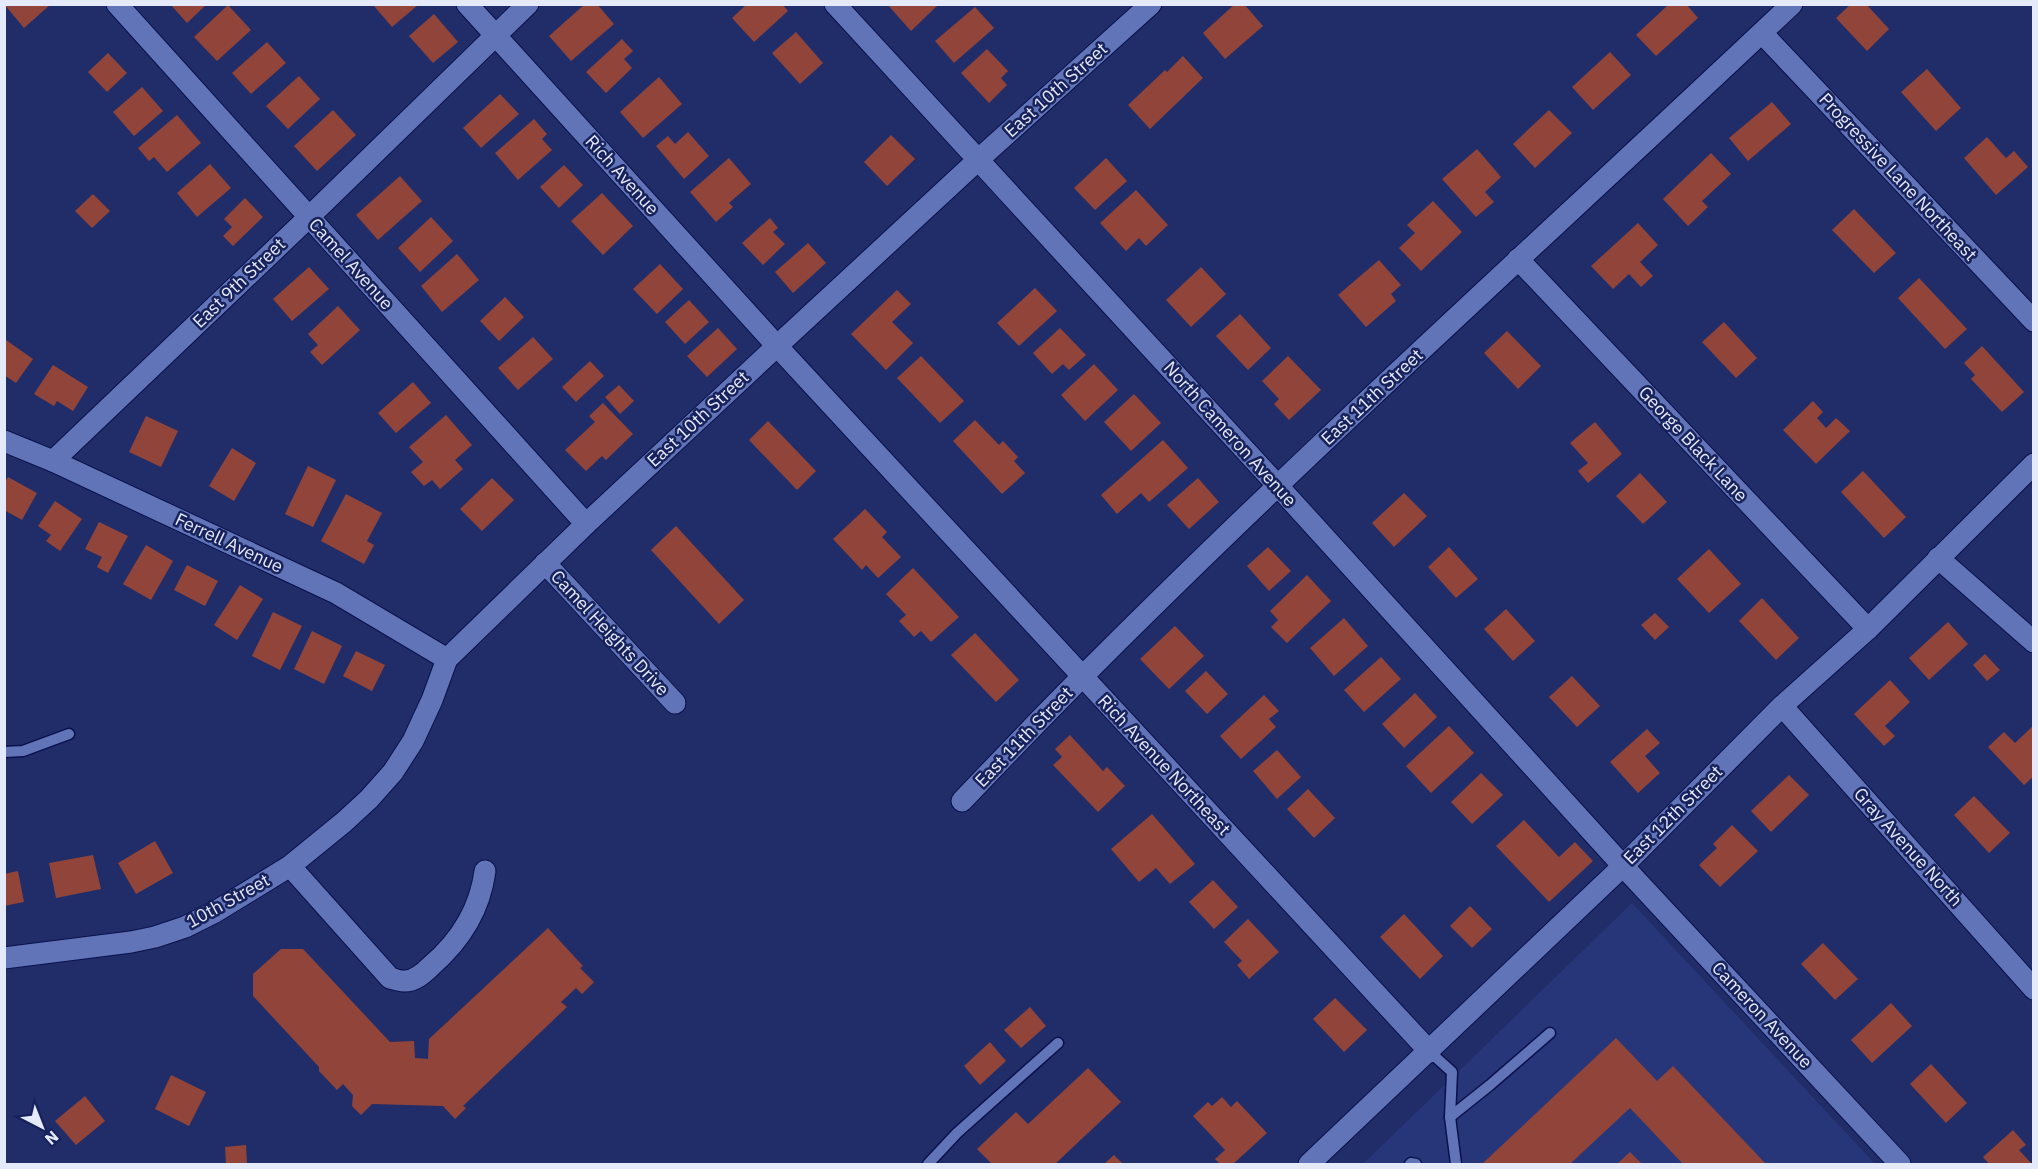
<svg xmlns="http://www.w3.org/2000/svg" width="2038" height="1169" viewBox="0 0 2038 1169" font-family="'IBM Plex Sans',sans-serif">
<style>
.built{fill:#273679}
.building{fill:#914439}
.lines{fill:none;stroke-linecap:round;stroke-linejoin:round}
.service-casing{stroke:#0b114c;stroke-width:13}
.minor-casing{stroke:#0b114c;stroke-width:23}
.service{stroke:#6074b7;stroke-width:10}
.minor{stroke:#6074b7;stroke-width:21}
.labels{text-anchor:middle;stroke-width:5;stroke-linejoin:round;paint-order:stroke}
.street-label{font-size:18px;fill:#e5eafa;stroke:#17225d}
</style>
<rect width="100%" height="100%" fill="#202d69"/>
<polygon class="built" points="1632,903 1875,1164 1363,1164"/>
<g class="building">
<polygon points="4,4 51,4 24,28"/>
<polygon points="170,4 207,4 187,23"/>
<polygon points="585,4 597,4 614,24 571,61 549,36"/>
<polygon points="747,4 782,4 788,11 754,42 732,18"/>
<polygon points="887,4 939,4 911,31"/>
<polygon points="1235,4 1244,4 1263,26 1225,59 1203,33"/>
<polygon points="1669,4 1686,4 1698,18 1656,56 1636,35"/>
<polygon points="1851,4 1866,4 1889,29 1867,51 1836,18"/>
<polygon points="228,5 251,30 217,61 194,37"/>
<polygon points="376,5 418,5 392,27 374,6"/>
<polygon points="975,7 994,28 954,63 935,41"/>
<polygon points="434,14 458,42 433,63 409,36"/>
<polygon points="796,32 823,63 800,84 772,53"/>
<polygon points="622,39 633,51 624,59 632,68 606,93 586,72"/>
<polygon points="267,42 286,63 251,94 232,73"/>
<polygon points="987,49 1008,71 1001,78 1007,85 989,103 961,73"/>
<polygon points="1610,52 1631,75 1593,110 1572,87"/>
<polygon points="108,53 127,73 107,92 88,72"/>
<polygon points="1183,56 1203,78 1150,129 1128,105 1165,70 1167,72"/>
<polygon points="1927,69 1961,108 1936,131 1901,92"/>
<polygon points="299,76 320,99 288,129 266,106"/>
<polygon points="659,77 682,104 643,138 620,112"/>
<polygon points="142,87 163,111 134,136 113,112"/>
<polygon points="500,94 519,114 481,148 463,128"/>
<polygon points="1772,102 1791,124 1748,161 1729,138"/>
<polygon points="333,110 356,135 317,171 294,146"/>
<polygon points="1549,110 1572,133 1535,168 1513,144"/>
<polygon points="177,115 201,143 167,172 154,157 149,161 138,148"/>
<polygon points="534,119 547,134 542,139 552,150 518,180 495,153"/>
<polygon points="688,132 709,156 684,179 656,146 668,136 675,144"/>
<polygon points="891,135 915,159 887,186 864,162"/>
<polygon points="1987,137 2006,158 2014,151 2028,167 1996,195 1964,158"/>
<polygon points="1477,149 1501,177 1485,192 1494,202 1476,217 1442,179"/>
<polygon points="1711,153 1731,174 1702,201 1708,207 1688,226 1663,199"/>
<polygon points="729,158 751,184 729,203 733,207 716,222 690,192"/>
<polygon points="1106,158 1127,181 1095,210 1074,188"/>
<polygon points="210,164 231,188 197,217 177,193"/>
<polygon points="564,165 583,185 559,208 540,187"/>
<polygon points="400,176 422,201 378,240 356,215"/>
<polygon points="1136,190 1168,225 1146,246 1139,238 1126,251 1100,223"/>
<polygon points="602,193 633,226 603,255 571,221"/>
<polygon points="93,194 110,211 92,228 75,211"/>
<polygon points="245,198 263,217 233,246 223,236 232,227 224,219"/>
<polygon points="1433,201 1462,232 1421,271 1399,248 1415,233 1407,225"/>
<polygon points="1854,209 1896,253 1874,273 1832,230"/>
<polygon points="431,217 453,241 420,272 398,248"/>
<polygon points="770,218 778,228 773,232 785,244 763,265 742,243"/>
<polygon points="1638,223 1658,245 1640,262 1653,276 1641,287 1629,274 1613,289 1591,266"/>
<polygon points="808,243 826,263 793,293 775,272"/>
<polygon points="457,254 479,280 442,312 421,286"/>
<polygon points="1379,260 1401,285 1391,294 1396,301 1366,327 1338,295"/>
<polygon points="660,264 683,289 657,314 633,289"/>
<polygon points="309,267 329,289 292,321 273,299"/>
<polygon points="1201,267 1226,294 1191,327 1166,300"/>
<polygon points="1919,278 1967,329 1945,349 1898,298"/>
<polygon points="1035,288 1057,311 1019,346 997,323"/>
<polygon points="897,290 911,304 892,322 913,343 886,370 851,334"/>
<polygon points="505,297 524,317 499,341 480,321"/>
<polygon points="689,300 709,322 685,344 665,322"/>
<polygon points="338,306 360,330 322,365 310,352 318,345 308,334"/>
<polygon points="1240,314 1271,348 1248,370 1216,336"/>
<polygon points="1724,322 1757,358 1736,378 1702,342"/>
<polygon points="718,328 737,349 707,377 687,356"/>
<polygon points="1060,328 1086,355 1069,370 1063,364 1052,374 1033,353"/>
<polygon points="1507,331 1541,366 1518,389 1484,353"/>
<polygon points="533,337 553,359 518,390 498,368"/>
<polygon points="6,340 33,359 16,383 4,375 4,342"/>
<polygon points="1982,346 2024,392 2002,412 1971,379 1975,375 1964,363"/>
<polygon points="921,356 964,401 940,423 897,378"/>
<polygon points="1288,356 1321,390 1289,420 1274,404 1279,399 1262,381"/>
<polygon points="590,361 604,376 576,402 562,387"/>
<polygon points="1094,364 1118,390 1085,421 1061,395"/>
<polygon points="53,365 88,387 73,411 57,401 54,406 34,394"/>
<polygon points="413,382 431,403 396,433 378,413"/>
<polygon points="619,385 634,401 620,414 605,397"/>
<polygon points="1134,394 1161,423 1131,451 1104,422"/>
<polygon points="1813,401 1823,412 1817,418 1826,428 1836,418 1850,431 1816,464 1783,430"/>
<polygon points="603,403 633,434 606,460 602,456 586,471 565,450 595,422 589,416"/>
<polygon points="446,415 472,445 455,460 463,469 440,489 432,480 424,486 411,472 423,462 409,447"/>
<polygon points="146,416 178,431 161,467 129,452"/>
<polygon points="975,420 999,445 1003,441 1018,457 1014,461 1025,473 1002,494 953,441"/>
<polygon points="768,421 816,471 797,490 749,440"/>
<polygon points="1595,422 1622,454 1588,483 1578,471 1588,463 1570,443"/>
<polygon points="1163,440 1188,468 1149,502 1141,493 1117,514 1101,495"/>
<polygon points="232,448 256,463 234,501 209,486"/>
<polygon points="308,466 336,480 313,527 285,514"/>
<polygon points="1863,471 1906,517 1884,538 1841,492"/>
<polygon points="1640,473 1667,502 1643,524 1616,496"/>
<polygon points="8,477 37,493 22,520 4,510 4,484"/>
<polygon points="492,478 514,500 482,531 460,509"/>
<polygon points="1198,478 1219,502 1189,529 1167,505"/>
<polygon points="1404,493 1427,516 1394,547 1372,523"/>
<polygon points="346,494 382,513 367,541 374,545 364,564 321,541"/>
<polygon points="55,501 82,519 60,551 46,541 51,535 38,526"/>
<polygon points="865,509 887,532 882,537 901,557 878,578 866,565 862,570 833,539"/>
<polygon points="99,522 128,536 108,573 97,567 102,557 85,549"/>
<polygon points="676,526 744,600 719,624 651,550"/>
<polygon points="146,545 173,561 151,600 123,584"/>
<polygon points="1268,547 1291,571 1269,591 1247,566"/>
<polygon points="1449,547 1478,579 1456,598 1428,567"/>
<polygon points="1709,549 1741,584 1709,613 1677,579"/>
<polygon points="187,565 218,581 205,606 174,590"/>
<polygon points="913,568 959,617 931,642 921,631 914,637 899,621 906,615 886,594"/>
<polygon points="1307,575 1331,601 1287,643 1271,627 1278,620 1270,611"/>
<polygon points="240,585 263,599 237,640 214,625"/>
<polygon points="1762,598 1799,638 1776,660 1739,621"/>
<polygon points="1506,609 1535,641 1513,661 1484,629"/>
<polygon points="273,612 302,626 280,670 252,656"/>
<polygon points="1655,613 1669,627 1655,640 1641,625"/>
<polygon points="1344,618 1368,646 1334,676 1310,648"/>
<polygon points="1948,622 1968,644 1929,680 1909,658"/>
<polygon points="1175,626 1204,656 1169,689 1140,659"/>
<polygon points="312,631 342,646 324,684 294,669"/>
<polygon points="975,633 1019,680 996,702 951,655"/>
<polygon points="356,651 385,665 372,691 343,676"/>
<polygon points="1985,654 2000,670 1987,681 1973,665"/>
<polygon points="1381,657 1401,679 1364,712 1344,690"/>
<polygon points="1206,671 1228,694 1207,714 1185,691"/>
<polygon points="1572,676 1600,706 1577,727 1549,697"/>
<polygon points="1890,680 1910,702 1885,726 1895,736 1884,746 1854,714"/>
<polygon points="1415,693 1437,717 1404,748 1382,724"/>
<polygon points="1264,695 1279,711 1269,719 1276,727 1241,759 1220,736"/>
<polygon points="2034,725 2034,776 2024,785 1988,747 2004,732 2015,743"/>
<polygon points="1449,726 1474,753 1431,793 1406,766"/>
<polygon points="1647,729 1660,743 1645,756 1660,773 1638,793 1610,762"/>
<polygon points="1070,735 1103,771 1107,767 1125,786 1098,812 1053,765 1062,757 1055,749"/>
<polygon points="1277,750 1301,777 1277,799 1253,771"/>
<polygon points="1481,773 1503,795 1472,824 1451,802"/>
<polygon points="1789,775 1809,795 1771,832 1751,811"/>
<polygon points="1308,789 1335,818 1314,838 1287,809"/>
<polygon points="1974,796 2010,833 1989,853 1954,815"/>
<polygon points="1152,814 1195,864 1170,884 1156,868 1139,882 1111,849"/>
<polygon points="1524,820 1559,857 1575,842 1593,861 1549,902 1496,846"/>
<polygon points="1732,825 1758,851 1720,887 1699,865 1717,848 1713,844"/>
<polygon points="155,841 173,873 136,894 118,863"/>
<polygon points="93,855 101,889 56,898 49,863"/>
<polygon points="18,871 24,902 4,906 4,874"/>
<polygon points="1213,880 1238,907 1214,929 1189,902"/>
<polygon points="1470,906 1492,929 1472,948 1450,926"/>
<polygon points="1404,914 1443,956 1420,979 1380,937"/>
<polygon points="1248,919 1279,952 1249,979 1237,965 1242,961 1224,942"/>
<polygon points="548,928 583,966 580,968 594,982 582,994 576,988 561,1002 567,1007 463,1106 466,1108 455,1119 443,1106 372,1104 361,1115 352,1106 353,1095 343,1084 337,1090 319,1071 319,1067 253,996 253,974 281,949 303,949 390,1042 414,1041 415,1058 428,1059 429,1039"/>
<polygon points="1823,943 1858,979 1835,1000 1801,964"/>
<polygon points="1335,998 1367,1030 1344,1052 1313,1019"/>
<polygon points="1891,1003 1912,1026 1872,1063 1851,1040"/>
<polygon points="1030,1007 1046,1026 1021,1048 1004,1030"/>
<polygon points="1616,1038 1657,1081 1673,1066 1766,1164 1683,1164 1630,1108 1570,1164 1482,1164"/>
<polygon points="990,1042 1006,1061 980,1085 964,1066"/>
<polygon points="1931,1064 1967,1103 1946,1123 1910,1084"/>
<polygon points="1088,1068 1121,1102 1055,1164 992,1164 977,1149 1016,1112 1028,1124"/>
<polygon points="171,1075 206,1092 189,1126 155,1109"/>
<polygon points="85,1096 105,1121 76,1145 55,1121"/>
<polygon points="1222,1097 1231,1107 1237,1101 1267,1133 1233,1164 1220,1164 1215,1159 1225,1150 1193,1116 1208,1102 1212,1106"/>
<polygon points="2013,1130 2026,1145 2019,1150 2032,1164 1989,1164 1983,1157"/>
<polygon points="246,1145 247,1163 226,1164 225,1147"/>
<polygon points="1630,1152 1642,1164 1617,1164"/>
<polygon points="1114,1155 1123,1164 1104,1164"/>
</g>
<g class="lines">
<g class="service-casing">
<g id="service">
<polyline points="4,752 23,751 69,734"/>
<polyline points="1430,1052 1452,1072 1450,1117 1456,1164"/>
<polyline points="1450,1117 1490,1085 1550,1033"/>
<polyline points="928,1164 957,1133 1058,1043"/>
<polyline points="1410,1164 1411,1163 1416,1164"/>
</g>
</g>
<g class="minor-casing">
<g id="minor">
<polyline points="117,4 586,524"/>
<polyline points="467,4 777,346 1430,1052"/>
<polyline points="835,4 1278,486 1623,866 1900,1164"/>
<polyline points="1762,33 2034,321"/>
<polyline points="1518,259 1868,629"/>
<polyline points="4,441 53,461 336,593 447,659"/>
<polyline points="53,461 309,217 528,4"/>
<polyline points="1938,558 2034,642"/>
<polyline points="545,563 675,703"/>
<polyline points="1782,706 2034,989"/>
<path d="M962,801C1002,759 1042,717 1083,676C1313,445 1555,228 1792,4"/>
<path d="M290,866L390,978C394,979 399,981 403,981C414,982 424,973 431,966C460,941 480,909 485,871"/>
<polyline points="4,958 131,942 155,937 185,927 215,912 290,866 344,822 369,799 393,772 413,741 432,700 447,659 586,524 777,346 979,159 1151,4"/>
<polyline points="1309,1164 1623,866 1782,706 1868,629 2034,464"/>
</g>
</g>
<use href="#service" class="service"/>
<use href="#minor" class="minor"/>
</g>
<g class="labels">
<g class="street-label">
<text transform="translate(1056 90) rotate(-42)" y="6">East 10th Street</text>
<text transform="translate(622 175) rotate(48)" y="6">Rich Avenue</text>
<text transform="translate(1898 177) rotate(47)" y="6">Progressive Lane Northeast</text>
<text transform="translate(351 264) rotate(48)" y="6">Camel Avenue</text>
<text transform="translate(239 283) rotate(-44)" y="6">East 9th Street</text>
<text transform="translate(1372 397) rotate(-43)" y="6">East 11th Street</text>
<text transform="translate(698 419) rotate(-43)" y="6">East 10th Street</text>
<text transform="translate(1230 434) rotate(48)" y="6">North Cameron Avenue</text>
<text transform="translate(1693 444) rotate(47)" y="6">George Black Lane</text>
<text transform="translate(229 543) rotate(25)" y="6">Ferrell Avenue</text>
<text transform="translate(610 633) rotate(47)" y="6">Camel Heights Drive</text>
<text transform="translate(1024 737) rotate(-46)" y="6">East 11th Street</text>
<text transform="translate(1164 765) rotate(47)" y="6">Rich Avenue Northeast</text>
<text transform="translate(1673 815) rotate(-45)" y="6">East 12th Street</text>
<text transform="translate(1908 847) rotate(48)" y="6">Gray Avenue North</text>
<text transform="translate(228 901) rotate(-29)" y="6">10th Street</text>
<text transform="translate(1762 1015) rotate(47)" y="6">Cameron Avenue</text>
</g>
</g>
<rect width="2038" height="1169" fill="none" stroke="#e5eafa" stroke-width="12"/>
<g transform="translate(42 1127) rotate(138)" stroke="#17225d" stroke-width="4.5" paint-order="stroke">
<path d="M0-4.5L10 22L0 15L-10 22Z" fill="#e5eafa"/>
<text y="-9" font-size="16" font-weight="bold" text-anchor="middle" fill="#e5eafa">N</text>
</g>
</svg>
